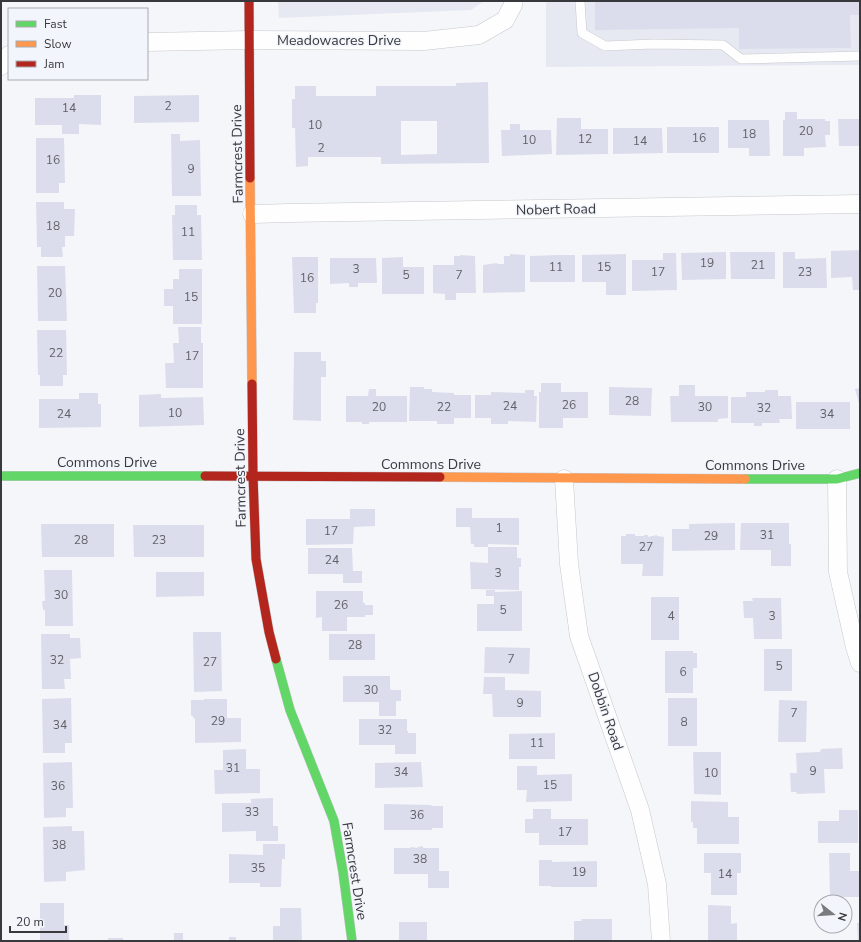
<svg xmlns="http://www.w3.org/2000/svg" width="861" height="942" viewBox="0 0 861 942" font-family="'Nunito Sans',sans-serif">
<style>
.built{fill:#e7e9f2}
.building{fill:#dbddec;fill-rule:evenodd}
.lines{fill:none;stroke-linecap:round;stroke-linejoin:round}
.lane-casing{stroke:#c7c8cb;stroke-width:10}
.street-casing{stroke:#c7c8cb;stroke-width:19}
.fast-casing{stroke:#c7c8cb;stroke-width:10}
.slow-casing{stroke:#c7c8cb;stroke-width:10}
.jam-casing{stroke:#c7c8cb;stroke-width:10}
.lane{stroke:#fefefe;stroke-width:9}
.street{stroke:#fefefe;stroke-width:18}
.fast{stroke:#63d668;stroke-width:9}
.slow{stroke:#ff974d;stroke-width:9}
.jam{stroke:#b3261e;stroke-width:9}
.labels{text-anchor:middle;stroke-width:3;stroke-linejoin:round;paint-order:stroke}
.number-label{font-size:12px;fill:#616268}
.street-label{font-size:14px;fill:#38393c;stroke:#f3f5fc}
</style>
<rect width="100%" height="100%" fill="#f5f6fa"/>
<g class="built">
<polygon points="278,1 484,1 471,10 279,18"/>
<polygon points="546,1 860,1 860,65 546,67"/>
</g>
<g class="building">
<polygon points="595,1 860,1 860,15 850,15 851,48 739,49 739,28 595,30"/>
<path d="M488,82L489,163L381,164V157H308V166L296,167L295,128H292V99H295V86H316V96H376V86H456V83ZM401,121H437V154L401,155Z"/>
<polygon points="74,95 101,95 101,125 79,124 79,134 62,134 62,125 35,125 35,98 74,98"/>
<polygon points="199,95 199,122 134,123 134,96"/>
<polygon points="785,112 797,112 797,119 825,119 825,121 830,121 830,135 825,135 826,147 804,148 804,156 783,156 783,120 785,120"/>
<polygon points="557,118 581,118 581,129 608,129 608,154 556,155"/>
<polygon points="838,119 860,119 860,146 839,146"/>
<polygon points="728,120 769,120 770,156 749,156 749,148 728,148"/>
<polygon points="510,124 520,124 520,130 551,130 552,154 502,156 501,130 510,130"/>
<rect x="667" y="127" width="52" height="26"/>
<polygon points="613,128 662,128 663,153 613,154"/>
<polygon points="171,134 180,134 180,141 200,140 201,196 172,196"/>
<polygon points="36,138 64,138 65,183 59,183 59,193 36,193"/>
<polygon points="36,202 64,202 64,209 75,209 74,236 65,236 65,247 62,247 63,257 41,257 41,247 37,247"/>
<polygon points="175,205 197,205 197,215 201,215 202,260 173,260 172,215 175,215"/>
<polygon points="860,250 860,290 853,290 852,277 831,278 831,251"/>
<polygon points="726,252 726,279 682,280 681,253"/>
<polygon points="730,252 775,252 775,279 731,279"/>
<polygon points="783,252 795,252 795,259 826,258 827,288 783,288"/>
<polygon points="663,253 676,253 677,290 632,291 632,260 663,260"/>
<polygon points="510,254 525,255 525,292 483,293 483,265 497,263 498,264 504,264 504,256 510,256"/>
<polygon points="626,254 626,295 606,295 606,282 582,282 582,255"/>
<polygon points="460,255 475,256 476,293 456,293 456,300 445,300 445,294 433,293 433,265 454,265 454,256 460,256"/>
<polygon points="558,255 575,255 575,282 530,282 530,256"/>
<polygon points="292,257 318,257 318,303 316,303 316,313 294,313"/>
<polygon points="403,257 403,267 424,267 424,294 382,294 382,258"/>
<polygon points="330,258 376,258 377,283 358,283 358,287 349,287 349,283 330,284"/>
<polygon points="37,266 65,266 67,321 38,321"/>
<polygon points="179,269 202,269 202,324 173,324 173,306 164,306 164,289 173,289 173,279 179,279"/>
<polygon points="178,327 201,327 201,343 203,343 203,388 166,388 165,363 174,363 173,343 179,343"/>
<polygon points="37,330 66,330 67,375 63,375 63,386 40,386 40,375 38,375"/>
<polygon points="294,352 321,352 321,361 326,361 326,377 321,377 321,421 293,420"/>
<polygon points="541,383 561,383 561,392 588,392 588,418 563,418 563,428 539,428 539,392 541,392"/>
<polygon points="679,385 695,385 695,396 728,396 728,418 718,419 718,422 671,422 670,396 679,396"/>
<polygon points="410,387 424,387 424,389 432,389 432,392 454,393 454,395 471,395 471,418 454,418 454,424 437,424 437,421 409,421"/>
<polygon points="609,387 652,388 651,416 609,415"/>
<polygon points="860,388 860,407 855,389"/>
<polygon points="369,389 376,389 376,396 407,396 407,422 369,422 369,424 362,424 362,422 346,422 346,396 368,396"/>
<polygon points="525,390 534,390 534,396 537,396 536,422 508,421 508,424 491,424 491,418 475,418 475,395 491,395 491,392 525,393"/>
<polygon points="765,390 778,390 778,396 791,396 792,419 779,419 780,423 762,423 762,426 754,426 754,423 731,423 731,397 746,397 746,392 765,392"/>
<polygon points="79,393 98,393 98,404 101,404 101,427 39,428 39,399 79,399"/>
<polygon points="161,394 161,398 203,397 204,425 139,427 139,395"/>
<rect x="796" y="402" width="54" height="27"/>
<polygon points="456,508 472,508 472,518 519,518 519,545 488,544 488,547 474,547 474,544 471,544 470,527 456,527"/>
<polygon points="350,509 375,509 375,526 354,527 353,544 306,545 306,519 350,519"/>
<polygon points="735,523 735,550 672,551 672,529 689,529 689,524"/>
<polygon points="741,523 789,523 789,544 791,544 791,566 771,566 771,550 740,550"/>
<polygon points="41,524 114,524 114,557 42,557"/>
<polygon points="133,525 204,525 204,557 134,557"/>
<polygon points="626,534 635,534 635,536 644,536 644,535 648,535 648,537 657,535 657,536 664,537 663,576 642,576 643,564 621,564 621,536 626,536"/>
<polygon points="488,547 517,547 517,558 521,558 521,567 519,567 519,590 471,589 470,562 488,563"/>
<polygon points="308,548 352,548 353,571 362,571 362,583 343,583 343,574 308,574"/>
<polygon points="44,570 72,570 73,626 45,626 45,610 43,610 42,601 45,601"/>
<polygon points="156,572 204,572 204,596 156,597"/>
<polygon points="486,590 495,590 495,592 522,591 522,631 477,631 477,604 494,604 494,596 486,596"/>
<polygon points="316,591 363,591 363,603 365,603 365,605 373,605 373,615 365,615 365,617 347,617 347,631 322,631 322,617 316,618"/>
<rect x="651" y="597" width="28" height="43"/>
<polygon points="752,598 781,598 782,639 754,639 753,618 744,618 743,601 753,601"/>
<polygon points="193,632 221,632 222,691 194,692"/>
<polygon points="41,634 70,634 70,638 80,638 81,658 70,659 71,679 64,679 65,689 42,689"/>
<rect x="329" y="634" width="46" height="26"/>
<polygon points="485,647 530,648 529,674 484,673"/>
<rect x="764" y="649" width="28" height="42"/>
<polygon points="665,651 693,651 693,653 697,653 697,668 693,668 693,693 665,693"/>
<polygon points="343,676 390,676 390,688 391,690 401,690 401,701 396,701 396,716 379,716 379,702 343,702"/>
<polygon points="484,677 505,677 505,690 541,691 541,717 493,717 492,694 483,694"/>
<polygon points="71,698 72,743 65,743 65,753 43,753 42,699"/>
<rect x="668" y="698" width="29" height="48"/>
<polygon points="204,699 227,699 227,718 241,718 241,742 195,743 195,719 191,715 191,700 204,700"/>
<polygon points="779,700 807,701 806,742 778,742"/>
<polygon points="359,719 407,719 407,731 408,731 408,733 416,733 416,754 395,754 395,745 359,745"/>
<polygon points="555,733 555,759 509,759 509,734"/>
<polygon points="842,748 843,769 824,769 825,793 796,794 797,792 791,792 790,773 797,773 796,753 820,752 821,749"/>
<polygon points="246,749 246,769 260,769 260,793 215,794 214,770 223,770 223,750"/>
<polygon points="693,752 721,752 721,795 694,794"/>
<polygon points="72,762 73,808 66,808 66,817 44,818 43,763"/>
<polygon points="421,762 423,787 375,788 375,763"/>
<polygon points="517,766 537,766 537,775 572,774 572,801 526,802 527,790 517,790"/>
<polygon points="273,798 273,826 278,826 278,841 256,841 256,831 222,832 222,803 251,803 251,799"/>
<polygon points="691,801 728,802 728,817 739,817 739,844 697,844 697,828 693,828 693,822 691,822"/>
<polygon points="384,804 432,805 431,806 443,806 443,828 432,828 432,830 384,830"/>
<polygon points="533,809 551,809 551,819 588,819 588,845 539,845 539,833 525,833 525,819 533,819"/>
<polygon points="839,810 858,810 858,843 818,843 818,821 839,821"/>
<polygon points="72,826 72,831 84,831 85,870 66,872 66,881 44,882 43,827"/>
<polygon points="263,844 285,844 285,859 282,859 281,887 260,887 260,883 229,883 229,854 263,855"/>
<polygon points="423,846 423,848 439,848 439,871 449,871 449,888 428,888 428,874 394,874 394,848 410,848 411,847 417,848 418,847"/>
<polygon points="704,853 741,853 741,873 737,873 737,895 711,895 711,873 704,873"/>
<polygon points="829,853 850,853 850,871 860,871 860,897 830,897"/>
<polygon points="539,860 552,860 552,862 597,861 597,887 551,887 551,886 539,886"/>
<polygon points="40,903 64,903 64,925 69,925 69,941 40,941"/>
<polygon points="708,905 731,906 731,924 737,923 737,941 708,941"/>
<polygon points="280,908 301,908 302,941 273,941 273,926 280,926"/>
<polygon points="581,919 612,919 612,941 574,941 574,921 582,921"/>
<rect x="399" y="922" width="28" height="19"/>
<polygon points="857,923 860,923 860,941 858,941"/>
<rect x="174" y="933" width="9" height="8"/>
<rect x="229" y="937" width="7" height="4"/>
<rect x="108" y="938" width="15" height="3"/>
</g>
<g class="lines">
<g class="lane-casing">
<polyline id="lane" points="580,1 582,33 605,46 653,44 723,45 741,59 860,56"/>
</g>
<g class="street-casing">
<g id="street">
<polyline points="147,42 250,40 424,41 479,35 505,20 513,5 513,1"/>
<polyline points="1,66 9,55"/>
<polyline points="252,214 288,213 860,204"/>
<polyline points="564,479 569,564 579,636 640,810 657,884 661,941"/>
<polyline points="837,479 838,572 855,647 860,663"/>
</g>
</g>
<g class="fast-casing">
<g id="fast">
<polyline points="1,476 205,476"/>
<polyline points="745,479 837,479 860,473"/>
<polyline points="276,659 290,710 334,821 343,872 352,941"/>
</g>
</g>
<g class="slow-casing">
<g id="slow">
<polyline points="250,178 252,384"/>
<polyline points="440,477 745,479"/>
</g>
</g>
<g class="jam-casing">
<g id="jam">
<polyline points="249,1 250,178"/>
<polyline points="252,384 253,475 256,559 269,632 276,659"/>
<polyline points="205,476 440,477"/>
</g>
</g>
<use href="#lane" class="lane"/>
<use href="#street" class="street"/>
<use href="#fast" class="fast"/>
<use href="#slow" class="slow"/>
<use href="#jam" class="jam"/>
</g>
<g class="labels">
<g class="number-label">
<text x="168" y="110">2</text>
<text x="69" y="112">14</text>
<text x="315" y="129">10</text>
<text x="806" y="135">20</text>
<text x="749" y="138">18</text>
<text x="699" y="142">16</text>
<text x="585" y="143">12</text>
<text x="529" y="144">10</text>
<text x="640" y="145">14</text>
<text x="321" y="152">2</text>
<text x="53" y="164">16</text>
<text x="191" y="173">9</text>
<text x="53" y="230">18</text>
<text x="188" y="236">11</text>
<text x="707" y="267">19</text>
<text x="758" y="269">21</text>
<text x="556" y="271">11</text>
<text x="604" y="271">15</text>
<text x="356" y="273">3</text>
<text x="658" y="276">17</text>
<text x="805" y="276">23</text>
<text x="406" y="279">5</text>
<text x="459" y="279">7</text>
<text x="307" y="282">16</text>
<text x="55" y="297">20</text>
<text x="191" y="301">15</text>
<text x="56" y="357">22</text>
<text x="192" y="360">17</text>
<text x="632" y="405">28</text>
<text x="569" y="409">26</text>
<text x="510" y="410">24</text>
<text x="379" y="411">20</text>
<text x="444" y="411">22</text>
<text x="705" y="411">30</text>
<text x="764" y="412">32</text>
<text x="175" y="417">10</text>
<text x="64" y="418">24</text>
<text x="827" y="418">34</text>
<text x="499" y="532">1</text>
<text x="331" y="535">17</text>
<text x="767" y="539">31</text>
<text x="711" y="540">29</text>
<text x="81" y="544">28</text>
<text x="159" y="544">23</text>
<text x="646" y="551">27</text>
<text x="332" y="564">24</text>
<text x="498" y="577">3</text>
<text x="61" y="599">30</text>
<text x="341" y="609">26</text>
<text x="503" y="614">5</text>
<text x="671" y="620">4</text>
<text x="772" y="620">3</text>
<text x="355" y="649">28</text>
<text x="511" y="663">7</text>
<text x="57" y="664">32</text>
<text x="210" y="666">27</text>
<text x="779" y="670">5</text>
<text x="683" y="676">6</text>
<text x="371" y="694">30</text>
<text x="520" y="707">9</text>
<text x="794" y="717">7</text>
<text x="218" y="725">29</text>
<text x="684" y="726">8</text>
<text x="60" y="729">34</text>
<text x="385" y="734">32</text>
<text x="537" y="747">11</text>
<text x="233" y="772">31</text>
<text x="813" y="775">9</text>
<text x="401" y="776">34</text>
<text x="711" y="777">10</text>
<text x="550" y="789">15</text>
<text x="58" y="790">36</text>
<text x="252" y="816">33</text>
<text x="417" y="819">36</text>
<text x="565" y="836">17</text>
<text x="59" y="849">38</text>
<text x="420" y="863">38</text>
<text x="258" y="872">35</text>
<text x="579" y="876">19</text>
<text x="725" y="878">14</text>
</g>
<g class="street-label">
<text x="339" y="45">Meadowacres Drive</text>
<text transform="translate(237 154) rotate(-91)" y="5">Farmcrest Drive</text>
<text transform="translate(556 209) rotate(-1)" y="5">Nobert Road</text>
<text x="107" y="467">Commons Drive</text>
<text x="431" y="469">Commons Drive</text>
<text x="755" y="470">Commons Drive</text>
<text transform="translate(240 478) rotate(-91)" y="5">Farmcrest Drive</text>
<text transform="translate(606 711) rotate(71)" y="5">Dobbin Road</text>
<text transform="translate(355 871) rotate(81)" y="5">Farmcrest Drive</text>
</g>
</g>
<rect width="861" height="942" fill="none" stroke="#38393c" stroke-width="4"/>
<rect x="8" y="8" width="140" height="72" fill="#f3f5fc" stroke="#a8aaaf"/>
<rect x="16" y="21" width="20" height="6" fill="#63d668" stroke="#a8aaaf"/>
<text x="44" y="28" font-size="12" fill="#38393c">Fast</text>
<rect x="16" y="41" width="20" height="6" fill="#ff974d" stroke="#a8aaaf"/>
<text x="44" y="48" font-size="12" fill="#38393c">Slow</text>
<rect x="16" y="61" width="20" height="6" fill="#b3261e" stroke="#a8aaaf"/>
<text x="44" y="68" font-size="12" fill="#38393c">Jam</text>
<g transform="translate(833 914) rotate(107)"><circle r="19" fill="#f3f5fc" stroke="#a8aaaf"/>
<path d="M0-3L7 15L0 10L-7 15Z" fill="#7a7b7e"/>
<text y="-6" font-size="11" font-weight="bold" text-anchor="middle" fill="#38393c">N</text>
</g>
<path d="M10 926v6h56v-6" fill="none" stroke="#38393c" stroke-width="2"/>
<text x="16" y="926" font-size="12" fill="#38393c" stroke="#f3f5fc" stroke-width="3" paint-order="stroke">20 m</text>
</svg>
